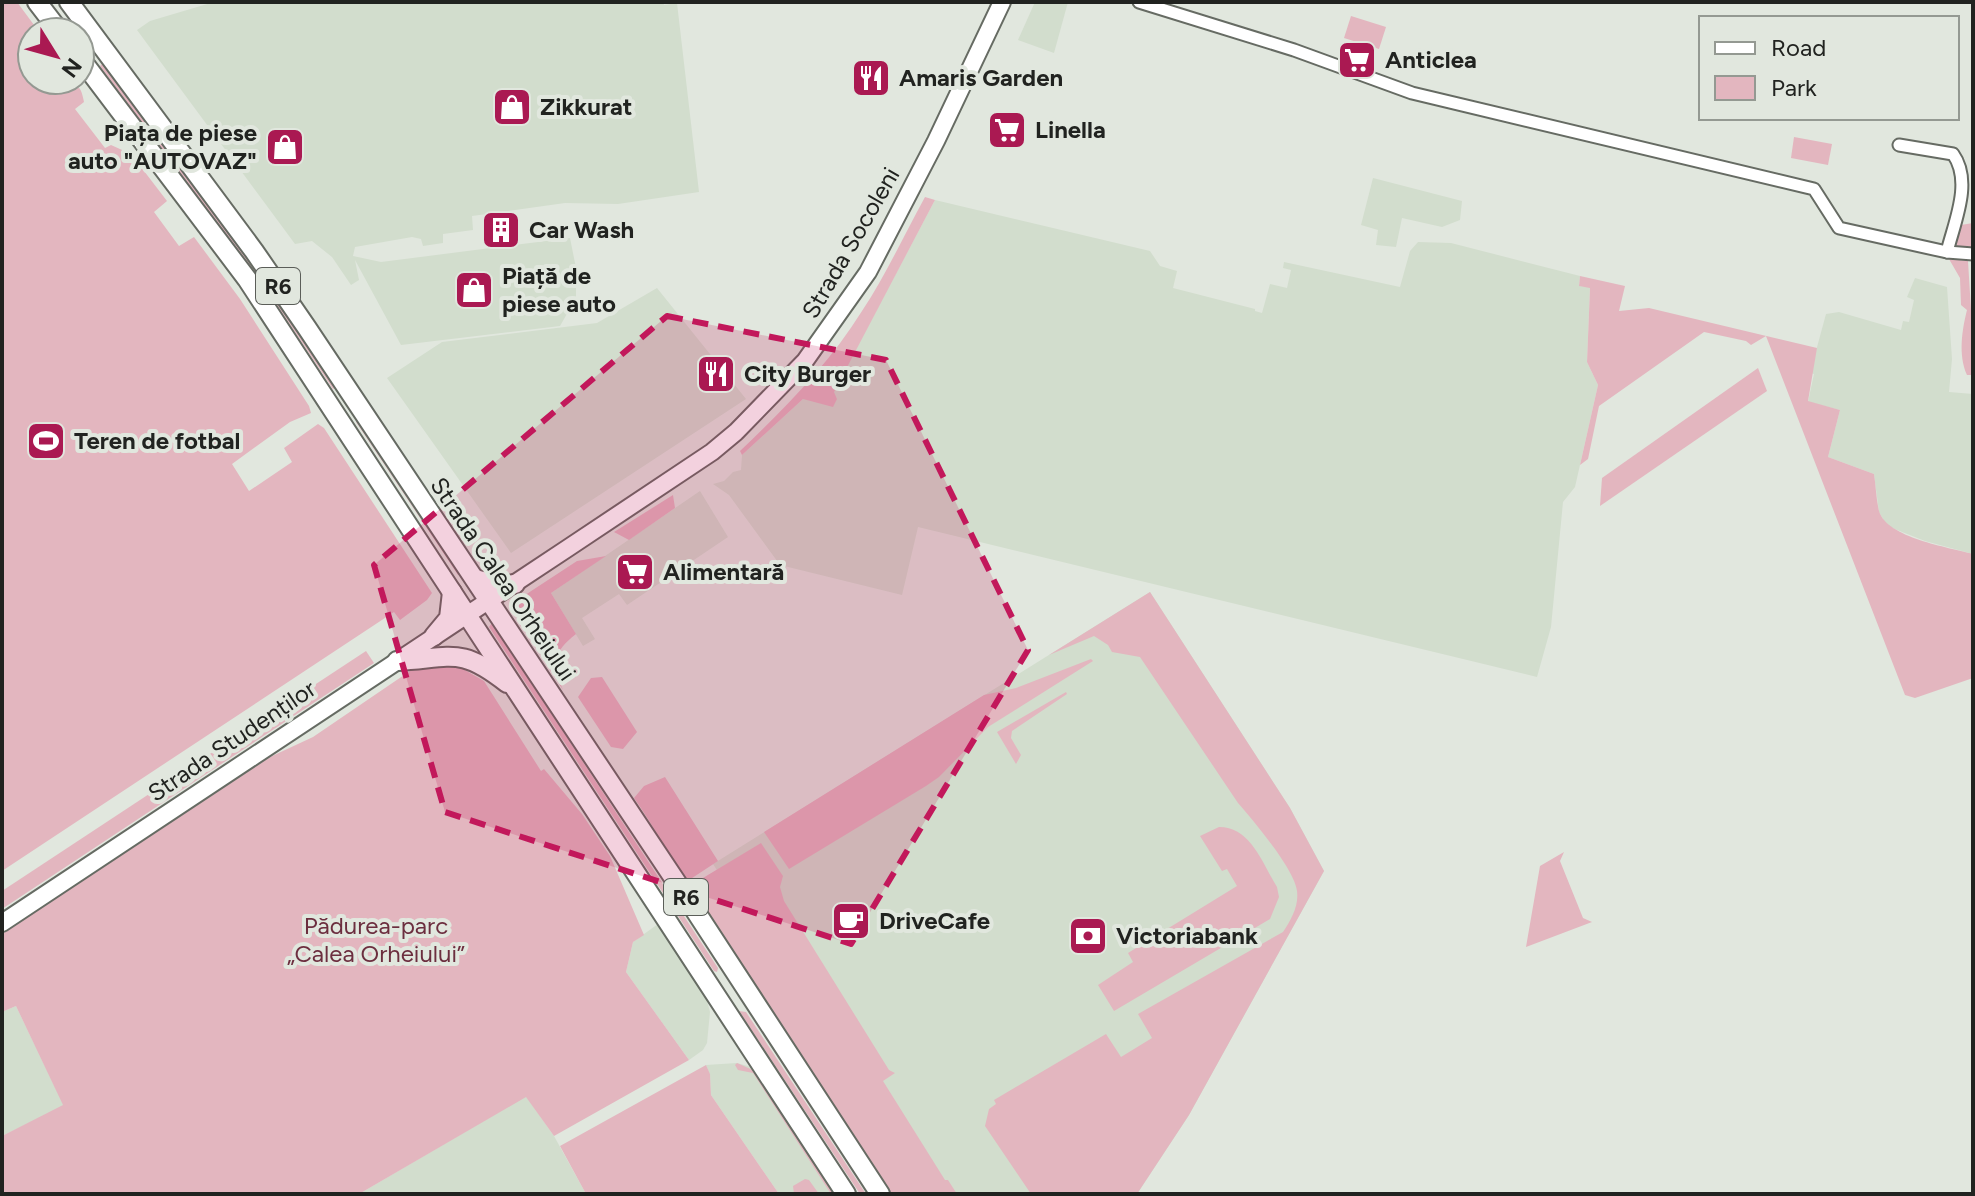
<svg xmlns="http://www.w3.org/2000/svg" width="1975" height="1196" viewBox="0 0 1975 1196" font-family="Figtree,sans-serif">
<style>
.built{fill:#d2ddcd}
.green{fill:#e3b6bf}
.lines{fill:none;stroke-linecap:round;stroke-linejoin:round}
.minor-casing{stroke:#666b63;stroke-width:15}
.secondary-casing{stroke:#666b63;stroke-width:20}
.trunk-casing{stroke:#666b63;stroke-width:22}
.minor{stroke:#fff;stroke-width:11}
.secondary{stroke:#fff;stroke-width:16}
.trunk{stroke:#fff;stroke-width:18}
.marked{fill:#c2185b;fill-opacity:0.2;stroke:#c2185b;stroke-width:6;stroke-dasharray:16 10;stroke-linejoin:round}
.labels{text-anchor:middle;stroke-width:8;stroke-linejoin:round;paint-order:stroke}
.shield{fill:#e1e7de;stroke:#5b5e59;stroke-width:2}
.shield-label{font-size:22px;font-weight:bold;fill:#212320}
.poi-label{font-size:24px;font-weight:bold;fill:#212320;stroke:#e1e7de;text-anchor:start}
.street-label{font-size:24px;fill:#212320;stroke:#e1e7de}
.park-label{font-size:24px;fill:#6c2e3f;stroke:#e1e7de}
</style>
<rect width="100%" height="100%" fill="#e1e7de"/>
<g class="built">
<polygon points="214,2 663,2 664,5 677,3 699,192 618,204 565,203 472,216 473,230 443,234 443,243 423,246 421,239 412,237 355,247 353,256 381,262 570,238 576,268 576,298 560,326 401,345 355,260 359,280 351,285 332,257 312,241 295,244 137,30 150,21"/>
<polygon points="1035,2 1068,2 1054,53 1018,40"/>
<polygon points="1373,178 1462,201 1460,220 1442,227 1402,218 1396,247 1376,245 1378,230 1361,225"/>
<polygon points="935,200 1150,251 1160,266 1177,271 1173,288 1255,309 1255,311 1262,313 1270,284 1287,288 1291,270 1283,268 1284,262 1400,287 1410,251 1418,242 1451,243 1580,276 1579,286 1590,287 1587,362 1598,385 1575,487 1563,502 1551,627 1537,677 918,527 902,595 780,565 729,495 713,484 724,481 733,472 741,470 742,455 803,399 837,399 833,392"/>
<polygon points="1915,278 1947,287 1952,359 1949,392 1973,394 1973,554 1925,541 1887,526 1879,512 1874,474 1828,457 1840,410 1808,402 1814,374 1810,373 1826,314 1839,312 1901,330 1903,321 1909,322 1914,300 1907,297"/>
<polygon points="657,288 746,399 511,553 387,378 442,342 597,323"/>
<polygon points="700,491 728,537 627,605 619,594 582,618 595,639 583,646 551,593"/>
<polygon points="1150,592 1290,808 1324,871 1189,1115 1137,1194 923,1194 713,864"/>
<polygon points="658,924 706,997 710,1012 707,1043 703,1050 689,1060 626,972 633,942"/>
<polygon points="16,1006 64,1106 4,1135 2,1012"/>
<polygon points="737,1063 751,1067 836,1194 779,1194 711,1095 710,1075 706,1065"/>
<polygon points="526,1096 554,1136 586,1194 359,1194"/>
</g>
<g class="green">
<path d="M2,2H17L34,25L32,39L26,45L32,54V80H52L56,86L62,81C77,90 80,80 84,102L75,109L105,148L111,145L131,154L167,201L154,212L179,246L194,237L240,299L309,406L311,413L290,422L232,464L249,491L292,462L284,448L318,424L324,428L432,593L427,600L400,620L394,612L2,871Z"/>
<polygon points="1351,16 1386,27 1379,49 1344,38"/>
<polygon points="103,63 222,220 337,386 333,389 283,314 100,66"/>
<polygon points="1794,137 1832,144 1828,165 1791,158"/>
<path d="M925,197L935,200L834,392L837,399L833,407L803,399L742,455L740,451C785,408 829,364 862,311C886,275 904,235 925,197Z"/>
<polygon points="1973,223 1973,249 1957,249 1955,226"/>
<path d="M1949,259L1968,261L1971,310L1973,311V375H1967C1958,355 1962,330 1967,310L1961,305L1960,278Z"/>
<path d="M1580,276L1625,286L1619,311L1649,308L1817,348L1808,401L1840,410L1828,457L1874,474C1876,486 1876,499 1879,511C1887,538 1948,547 1973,554V678L1915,698L1905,695L1766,336L1751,345L1746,341L1704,332L1599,406L1588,459L1580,465L1598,385L1587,362L1590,288L1579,286Z"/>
<polygon points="1758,368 1767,391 1600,506 1602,478"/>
<polygon points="357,419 458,572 458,575 356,422"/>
<polygon points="673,495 675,508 629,540 614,532"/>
<path d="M606,556L551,593L576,634C553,652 552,663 563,690L518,619L515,610L519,599L577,561Z"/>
<path d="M1150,592L1290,808L1324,871L1189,1115L1137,1194H1031L985,1126L989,1109L996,1104L994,1100L1106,1034L1121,1057L1152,1038L1138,1014L1283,932C1291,920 1299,906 1297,891C1295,870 1253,820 1238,803L1140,657L1112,652L1108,645L1094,636L1049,655Z"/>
<polygon points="492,623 718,968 717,972 714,971 489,627"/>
<polygon points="366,651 374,663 2,909 2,891"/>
<polygon points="1091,659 1093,661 988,727 939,777 926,786 789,869 764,832 984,695 1016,688"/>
<polygon points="429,662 458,666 484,681 541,771 544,769 582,814 610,856 644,935 633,942 626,972 689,1060 554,1136 526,1097 359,1194 2,1194 2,1132 4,1135 63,1105 16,1006 2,1012 2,934 270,757 313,737 410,671"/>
<polygon points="602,677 637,732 623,749 611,747 578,697 591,678"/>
<polygon points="1066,692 1067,694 1012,731 1011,738 1021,755 1016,764 997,732"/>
<path d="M665,777L718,861L686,882C667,854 654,826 634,798L644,786Z"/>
<path d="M1219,827C1251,827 1262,863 1277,887L1279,897L1270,919L1114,1011L1098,985L1133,962L1128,953L1237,886L1227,869L1222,871L1200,836Z"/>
<polygon points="761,843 783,876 780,887 784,901 889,1070 895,1073 883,1081 945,1180 948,1180 957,1194 890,1194 688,887"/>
<polygon points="1564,852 1560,861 1583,918 1592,922 1526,947 1540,866"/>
<polygon points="739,1011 746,1012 866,1194 860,1194"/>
<polygon points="737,1063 755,1071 836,1194 831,1194 753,1073 738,1070 735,1065"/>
<polygon points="706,1065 710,1074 711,1095 779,1194 586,1194 560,1146"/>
<polygon points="805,1179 809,1180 819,1194 794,1194 793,1186"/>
</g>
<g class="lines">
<g class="minor-casing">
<g id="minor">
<polyline points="1139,2 1294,50 1412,93 1814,189 1839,228 1947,252 1973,254"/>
<path d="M1899,145L1953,154C1973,182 1954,223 1947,252"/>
</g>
</g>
<g class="secondary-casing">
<polyline id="secondary" points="2,923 568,548 712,452 736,432 805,361 868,272 936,141 1002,2"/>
</g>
<g class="trunk-casing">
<g id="trunk">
<polyline points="37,2 60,32"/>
<polyline points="69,2 254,251 307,328 681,889 880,1194"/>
<polyline points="80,58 247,279 846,1194"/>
<polyline points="475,579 499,586 515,584"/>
<polyline points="434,636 449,618 452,592"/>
<path d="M397,661C452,658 460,646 507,683"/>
</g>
</g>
<use href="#minor" class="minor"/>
<use href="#secondary" class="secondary"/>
<use href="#trunk" class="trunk"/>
</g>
<path class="marked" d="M667,316L886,360L1028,650L851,944L445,812L374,565Z"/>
<defs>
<g id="supermarket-square" transform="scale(2)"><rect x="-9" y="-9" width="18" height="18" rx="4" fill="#aa1952" stroke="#e1e7de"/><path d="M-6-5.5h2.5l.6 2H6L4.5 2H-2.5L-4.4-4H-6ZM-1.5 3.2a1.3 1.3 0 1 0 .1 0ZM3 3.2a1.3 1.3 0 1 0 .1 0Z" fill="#fff"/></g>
<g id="restaurant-square" transform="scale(2)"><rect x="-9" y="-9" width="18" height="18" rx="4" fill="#aa1952" stroke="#e1e7de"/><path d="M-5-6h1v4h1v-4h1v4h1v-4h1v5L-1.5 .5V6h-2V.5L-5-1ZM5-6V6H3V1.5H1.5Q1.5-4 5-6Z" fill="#fff"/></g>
<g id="shop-square" transform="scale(2)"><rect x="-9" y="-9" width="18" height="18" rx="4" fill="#aa1952" stroke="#e1e7de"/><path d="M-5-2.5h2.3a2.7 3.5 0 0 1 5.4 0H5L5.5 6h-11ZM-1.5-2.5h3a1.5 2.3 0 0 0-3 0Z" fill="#fff"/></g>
<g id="building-square" transform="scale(2)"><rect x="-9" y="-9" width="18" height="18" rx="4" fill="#aa1952" stroke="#e1e7de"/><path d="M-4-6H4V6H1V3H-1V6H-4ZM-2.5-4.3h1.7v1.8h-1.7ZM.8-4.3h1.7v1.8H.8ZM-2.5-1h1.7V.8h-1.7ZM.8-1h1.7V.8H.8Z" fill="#fff"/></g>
<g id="stadium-square" transform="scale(2)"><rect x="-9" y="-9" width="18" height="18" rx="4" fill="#aa1952" stroke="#e1e7de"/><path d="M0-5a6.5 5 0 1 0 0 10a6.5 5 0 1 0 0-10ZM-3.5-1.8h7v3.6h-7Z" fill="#fff"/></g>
<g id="cafe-square" transform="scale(2)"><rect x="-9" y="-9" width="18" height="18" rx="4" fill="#aa1952" stroke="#e1e7de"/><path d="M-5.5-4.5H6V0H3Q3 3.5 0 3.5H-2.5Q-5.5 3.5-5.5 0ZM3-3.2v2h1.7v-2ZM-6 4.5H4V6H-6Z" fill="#fff"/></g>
<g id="bank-square" transform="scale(2)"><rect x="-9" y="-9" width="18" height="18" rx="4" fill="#aa1952" stroke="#e1e7de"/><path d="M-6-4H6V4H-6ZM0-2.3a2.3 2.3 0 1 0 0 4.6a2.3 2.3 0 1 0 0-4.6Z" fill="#fff"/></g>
</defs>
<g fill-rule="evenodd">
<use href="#supermarket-square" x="1357" y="60"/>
<use href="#restaurant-square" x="871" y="78"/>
<use href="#shop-square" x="512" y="107"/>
<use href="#supermarket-square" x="1007" y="130"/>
<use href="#shop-square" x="285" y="147"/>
<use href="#building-square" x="501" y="230"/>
<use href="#shop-square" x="474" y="290"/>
<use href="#restaurant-square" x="716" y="374"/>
<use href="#stadium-square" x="46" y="441"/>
<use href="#supermarket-square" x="635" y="572"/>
<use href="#cafe-square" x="851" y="921"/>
<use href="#bank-square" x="1088" y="936"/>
</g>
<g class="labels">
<g class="shield">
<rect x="256" y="268" width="44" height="36" rx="6"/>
<rect x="664" y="879" width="44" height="36" rx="6"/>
</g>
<g class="shield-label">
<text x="278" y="294">R6</text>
<text x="686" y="905">R6</text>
</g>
<g class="poi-label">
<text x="1385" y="68">Anticlea</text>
<text x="899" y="86">Amaris Garden</text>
<text x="540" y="115">Zikkurat</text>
<text x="1035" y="138">Linella</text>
<text x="257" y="141" text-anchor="end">Piața de piese<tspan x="257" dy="28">auto "AUTOVAZ"</tspan></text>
<text x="529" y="238">Car Wash</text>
<text x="502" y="284">Piață de<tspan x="502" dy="28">piese auto</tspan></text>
<text x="744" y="382">City Burger</text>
<text x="74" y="449">Teren de fotbal</text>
<text x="663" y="580">Alimentară</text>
<text x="879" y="929">DriveCafe</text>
<text x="1116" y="944">Victoriabank</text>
</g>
<g class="street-label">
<text transform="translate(851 243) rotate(-60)" y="8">Strada Socoleni</text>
<text transform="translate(503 579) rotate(56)" y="8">Strada Calea Orheiului</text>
<text transform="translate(232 741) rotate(-34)" y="8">Strada Studenților</text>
</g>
<g class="park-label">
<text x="376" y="934">Pădurea-parc<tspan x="376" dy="28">„Calea Orheiului”</tspan></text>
</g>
</g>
<rect width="1975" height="1196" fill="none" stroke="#212320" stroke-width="8"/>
<rect x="1699" y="16" width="260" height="104" fill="#e1e7de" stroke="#949992" stroke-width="2"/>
<rect x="1715" y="42" width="40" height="12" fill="#ffffff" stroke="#949992" stroke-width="2"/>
<text x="1771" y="56" font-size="24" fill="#212320">Road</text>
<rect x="1715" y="76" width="40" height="24" fill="#e3b6bf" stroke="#949992" stroke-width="2"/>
<text x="1771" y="96" font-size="24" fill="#212320">Park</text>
<g transform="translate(56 56) rotate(127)"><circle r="38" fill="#e1e7de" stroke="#949992" stroke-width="2"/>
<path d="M0-6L14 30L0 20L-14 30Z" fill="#aa1952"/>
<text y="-12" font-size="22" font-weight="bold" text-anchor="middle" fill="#212320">N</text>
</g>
</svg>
